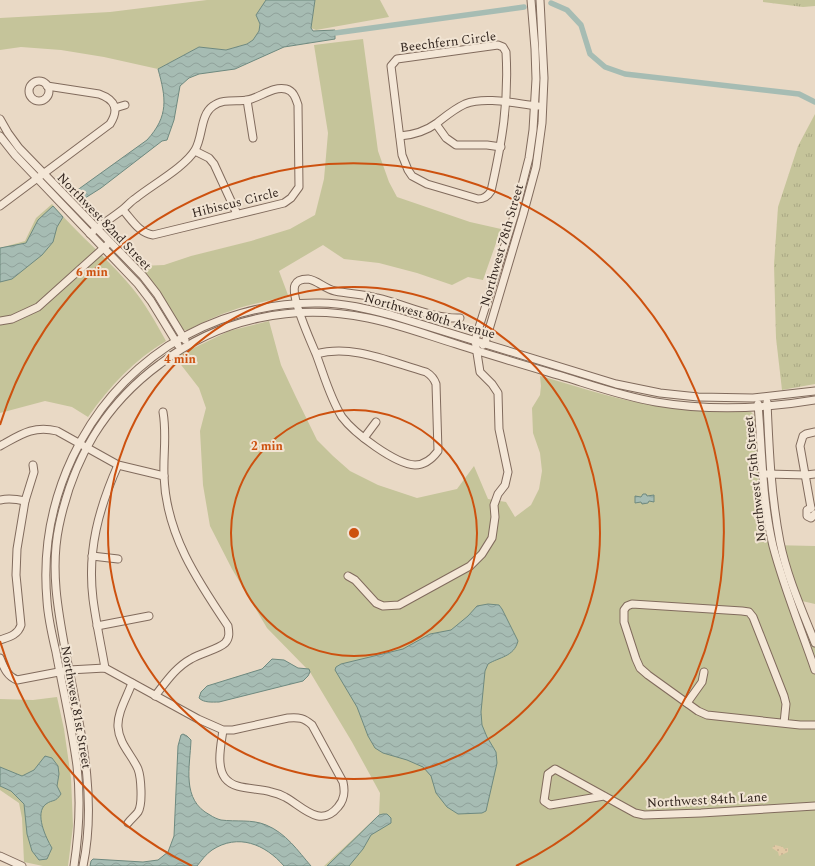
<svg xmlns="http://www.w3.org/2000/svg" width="815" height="866" viewBox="0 0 815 866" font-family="Spectral,serif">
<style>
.grass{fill:#c5c49a}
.sand{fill:url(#sand-dots)}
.park{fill:url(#park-tufts)}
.water{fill:url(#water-waves);stroke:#6e897f}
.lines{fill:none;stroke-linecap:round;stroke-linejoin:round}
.canal{stroke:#a6bcb3;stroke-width:5.5}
.minor-casing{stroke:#816b5d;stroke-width:9}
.minor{stroke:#f4e7d7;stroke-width:7}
.ring{fill:none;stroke:#cd510f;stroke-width:2}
.labels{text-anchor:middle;stroke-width:4;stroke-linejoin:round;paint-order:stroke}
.street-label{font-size:13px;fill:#33261f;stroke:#f1e4d3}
.centre{fill:#cd510f;stroke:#f1e4d3;stroke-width:2}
.ring-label{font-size:12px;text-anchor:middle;font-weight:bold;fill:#cd510f;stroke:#f1e4d3;stroke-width:4;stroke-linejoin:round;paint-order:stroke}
</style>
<defs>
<pattern id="sand-dots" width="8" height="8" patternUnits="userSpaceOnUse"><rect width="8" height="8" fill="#e1c9a5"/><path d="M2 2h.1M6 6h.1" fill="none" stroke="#c2ac8e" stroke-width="1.8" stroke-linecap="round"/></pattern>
<pattern id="park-tufts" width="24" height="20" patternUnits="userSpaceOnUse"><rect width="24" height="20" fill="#c5c49a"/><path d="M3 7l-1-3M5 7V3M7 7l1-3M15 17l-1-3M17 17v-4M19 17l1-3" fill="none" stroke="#aaa884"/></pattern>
<pattern id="water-waves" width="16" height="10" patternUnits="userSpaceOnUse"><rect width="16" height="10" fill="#a6bcb3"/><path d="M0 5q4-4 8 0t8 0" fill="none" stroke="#8fa19a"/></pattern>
</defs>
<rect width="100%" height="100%" fill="#e9d9c5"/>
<g class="grass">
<polygon points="207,0 266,0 256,15 260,24 259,31 253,40 247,44 226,50 199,47 158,69 104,57 61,50 21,47 0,50 0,18 110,12"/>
<polygon points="315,0 380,0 389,17 316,30 311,28"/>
<path d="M363,39L378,151L389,182L397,197L470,222L501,229L483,280L468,277L452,285L417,273L379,263L344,259L323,245L279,271L288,295C274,300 260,302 246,306C225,312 207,320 188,330H183L141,266L164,265L191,256L251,241L290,229L315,215L324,179L328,133L314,45Z"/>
<path d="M52,204C77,234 108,258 133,289C146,305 156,323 166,341C134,360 110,386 88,417L72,407L45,401L0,413V248L25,241L36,218Z"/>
<path d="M269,321L281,365L295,395L317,440L333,456L350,471L378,485L417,498L457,489L474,466L488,499L506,502L515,517L531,505L539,489L542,471L540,453L533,433L532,408L540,395L541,386L540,376C574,385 607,397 641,403C677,411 714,412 751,412L757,418L770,545L815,546V604L802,601L815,637V866H324L379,815L380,793L352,742L310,672L267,628L232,569L210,526L203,485L200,431L206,408L199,388L175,357L229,331Z"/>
<polygon points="57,697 64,729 71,778 73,826 68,866 43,866 24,862 22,818 19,803 0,790 0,699 33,700"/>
</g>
<polygon class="sand" points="775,845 783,847 784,849 788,848 788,852 779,856 778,852 772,848"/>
<g class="park">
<polygon points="763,0 815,0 815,6 803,7 763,2"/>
<polygon points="815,114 815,384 782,390 776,338 774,265 778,207 798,146"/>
</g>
<g class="water">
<path d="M266,0H315L311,28L313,31L335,30V39L284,47L235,69L199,74L189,78L180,86L174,120L167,140L162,141L101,188L82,200L77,197L76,191L147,140C169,116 166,98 158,69L199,47L226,50L247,44L253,40L259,31L260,24L256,15Z"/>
<polygon points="53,206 63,217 57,227 53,242 42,255 12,279 0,282 0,248 26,243 38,220"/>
<polygon points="643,494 646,494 647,496 654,495 654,502 649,501 648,503 642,504 641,502 635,503 635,496 641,497"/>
<path d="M488,604L499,605L502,609L518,641C514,657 499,657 488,664L485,671L481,712L482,725L487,737L496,752L497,763L486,811L482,813L458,814L447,807L436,793L431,776L423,767L407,760L383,753L375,748L368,736L357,707L335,670L336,667L341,664L403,649L430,634L451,630L468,616L477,606Z"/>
<path d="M272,659L284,660L298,668L309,669L310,672L308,676L303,681L219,702C212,702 204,703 199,698L201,692L207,686L262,669Z"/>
<path d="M183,734L187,736L191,740C190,767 181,800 210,815C213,817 217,819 221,820C236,822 252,819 266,825C286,833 298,851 311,866H284C265,844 238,833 212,850C206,854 201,861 197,866H90L91,861L93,859L143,862L158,860L168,852L174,836L178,746L181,735Z"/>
<path d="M45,756L52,758L58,766L59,774L57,786L61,794C55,803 53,799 46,804C34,813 46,838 52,848L47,859L39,860L32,851L27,834L24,804L11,791L0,786V767L22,776L34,770Z"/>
<polygon points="383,814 387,814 391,818 391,823 371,835 363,849 349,866 327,866 379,815"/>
</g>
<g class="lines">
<g class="canal">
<polyline points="551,3 567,10 581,25 590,54 605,67 625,74 799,94 815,102"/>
<polyline points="335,33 524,7"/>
</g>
<g class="minor-casing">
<g id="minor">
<path d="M498,45L503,47L506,52C509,102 502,142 491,191C488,196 484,199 478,199L427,184L412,176L408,170L402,155L391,66L397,59Z"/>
<circle cx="39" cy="91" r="10"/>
<polyline points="247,100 253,138"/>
<polyline points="115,108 125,105"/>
<polyline points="0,119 8,133 19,148 143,276 157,294 185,340"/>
<polyline points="436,124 446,138 456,145 487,145 501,147"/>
<polyline points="0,136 15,155 138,284 151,301 178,345"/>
<path d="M400,136C413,135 426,131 437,123C446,116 454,109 465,104C486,96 517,104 538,106"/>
<polyline points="195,151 209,158 214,164 237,214"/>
<path d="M0,206L110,124C119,110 116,100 99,94L47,86"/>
<path d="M90,234C100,225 112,218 122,210C127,206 131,201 136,198C152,185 185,167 195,150C203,137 200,115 213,106C223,98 237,102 248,100C261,97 273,86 286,89C294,91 296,99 298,105L299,187L291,198L284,203L153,235C139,233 132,220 123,210"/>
<polyline points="0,321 12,319 38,307 107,245"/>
<polyline points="483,345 485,343 523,215 536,167 542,123 544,78 540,0"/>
<path d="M316,354C324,375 330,398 342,417C354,433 395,464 415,465C425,465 432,459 438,451L436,384C434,378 431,375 426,372C390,362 353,344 316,354C311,342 290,296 295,285C297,280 302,279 308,279C317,280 325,289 335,291C349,294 363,294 377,298C404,304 432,319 460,318"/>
<path d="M767,402C769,449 771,496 780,542C787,577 802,610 815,643"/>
<path d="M758,404C762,451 762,500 773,546C784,588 801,629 815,670"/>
<polyline points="364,438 376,422"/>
<path d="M0,446C20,435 33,425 57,431L118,465L164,476"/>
<polyline points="767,474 806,475 815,474"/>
<path d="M0,500C9,498 16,499 25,501"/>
<polyline points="811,508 800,446 803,436 806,434 815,432"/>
<polyline points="811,508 807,510 807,516 811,518 815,514"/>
<polyline points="92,556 118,559"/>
<polyline points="348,576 355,580 376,603 383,606 399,605 470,566 482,554 492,538 495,517 494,505 498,494 505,485 508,472 499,429 498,393 492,384 480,372 475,340 515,213 529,158 533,130 536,79 535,49 531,0"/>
<polyline points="97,626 149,616"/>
<path d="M0,640C9,637 18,635 21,625L16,575L17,549L25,501L34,472L33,465"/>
<path d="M0,658C4,668 7,676 17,680L69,670L105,668L198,719L223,730H233L288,718C299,717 304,718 312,725L343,782C345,791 345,799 338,807C320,829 302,806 285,797C281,795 276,793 271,792C257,787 235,791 225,778C216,766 221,745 223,730"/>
<path d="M105,668C101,645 96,622 93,599C87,550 99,508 118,465"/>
<path d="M155,696C166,682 176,667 191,659C201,653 219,649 225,643C230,638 229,632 228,626C197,580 166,534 164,476C163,454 167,435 163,412"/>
<polyline points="687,703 702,682 704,672"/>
<polyline points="784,723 786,704 784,696 753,617 749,612 742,611 632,604 627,606 624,610 624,622 636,659 640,668 648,675 698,711 707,715 800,725 815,725"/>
<polyline points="604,796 550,805 544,801 548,774 555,769 635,813 644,815 701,813 815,806"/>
<path d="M128,823C131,819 135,816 138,812C143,804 141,777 138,769C132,755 119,744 118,727C117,713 127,697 132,683"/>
<polyline points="0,856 22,866"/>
<path d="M74,866C79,833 81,800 77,766C72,728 63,690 56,652C52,635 48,618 47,601C38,501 84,402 168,346C213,317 267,302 320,303C344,303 368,309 391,315L616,384L660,393L698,397L753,398L815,391"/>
<path d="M83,866C98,795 79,723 66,654C58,611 50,569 59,526C73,459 104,405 160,364C220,318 294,303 368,318C398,324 427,335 456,344C493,356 531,367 568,378C597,387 626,397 656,402C709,411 763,409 815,400"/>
</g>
</g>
<use href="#minor" class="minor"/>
</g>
<g class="ring">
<circle cx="354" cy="533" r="123"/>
<circle cx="354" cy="533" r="246"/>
<path d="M192 866A370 370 0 0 1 0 641M0 425A370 370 0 1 1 516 866"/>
</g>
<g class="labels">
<g class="street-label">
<text transform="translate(448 41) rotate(-7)" y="5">Beechfern Circle</text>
<text transform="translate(235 202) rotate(-14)" y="5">Hibiscus Circle</text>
<text transform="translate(105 221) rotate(46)" y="5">Northwest 82nd Street</text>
<text transform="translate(501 245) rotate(-74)" y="5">Northwest 78th Street</text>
<text transform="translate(430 315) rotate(16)" y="5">Northwest 80th Avenue</text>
<text transform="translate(754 479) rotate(-96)" y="5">Northwest 75th Street</text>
<text transform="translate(77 707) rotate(80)" y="5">Northwest 81st Street</text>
<text transform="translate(707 799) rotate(-3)" y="5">Northwest 84th Lane</text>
</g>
</g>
<circle cx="354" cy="533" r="6" class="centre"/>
<g class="ring-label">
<text x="92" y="276">6 min</text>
<text x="180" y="363">4 min</text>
<text x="267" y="450">2 min</text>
</g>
</svg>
